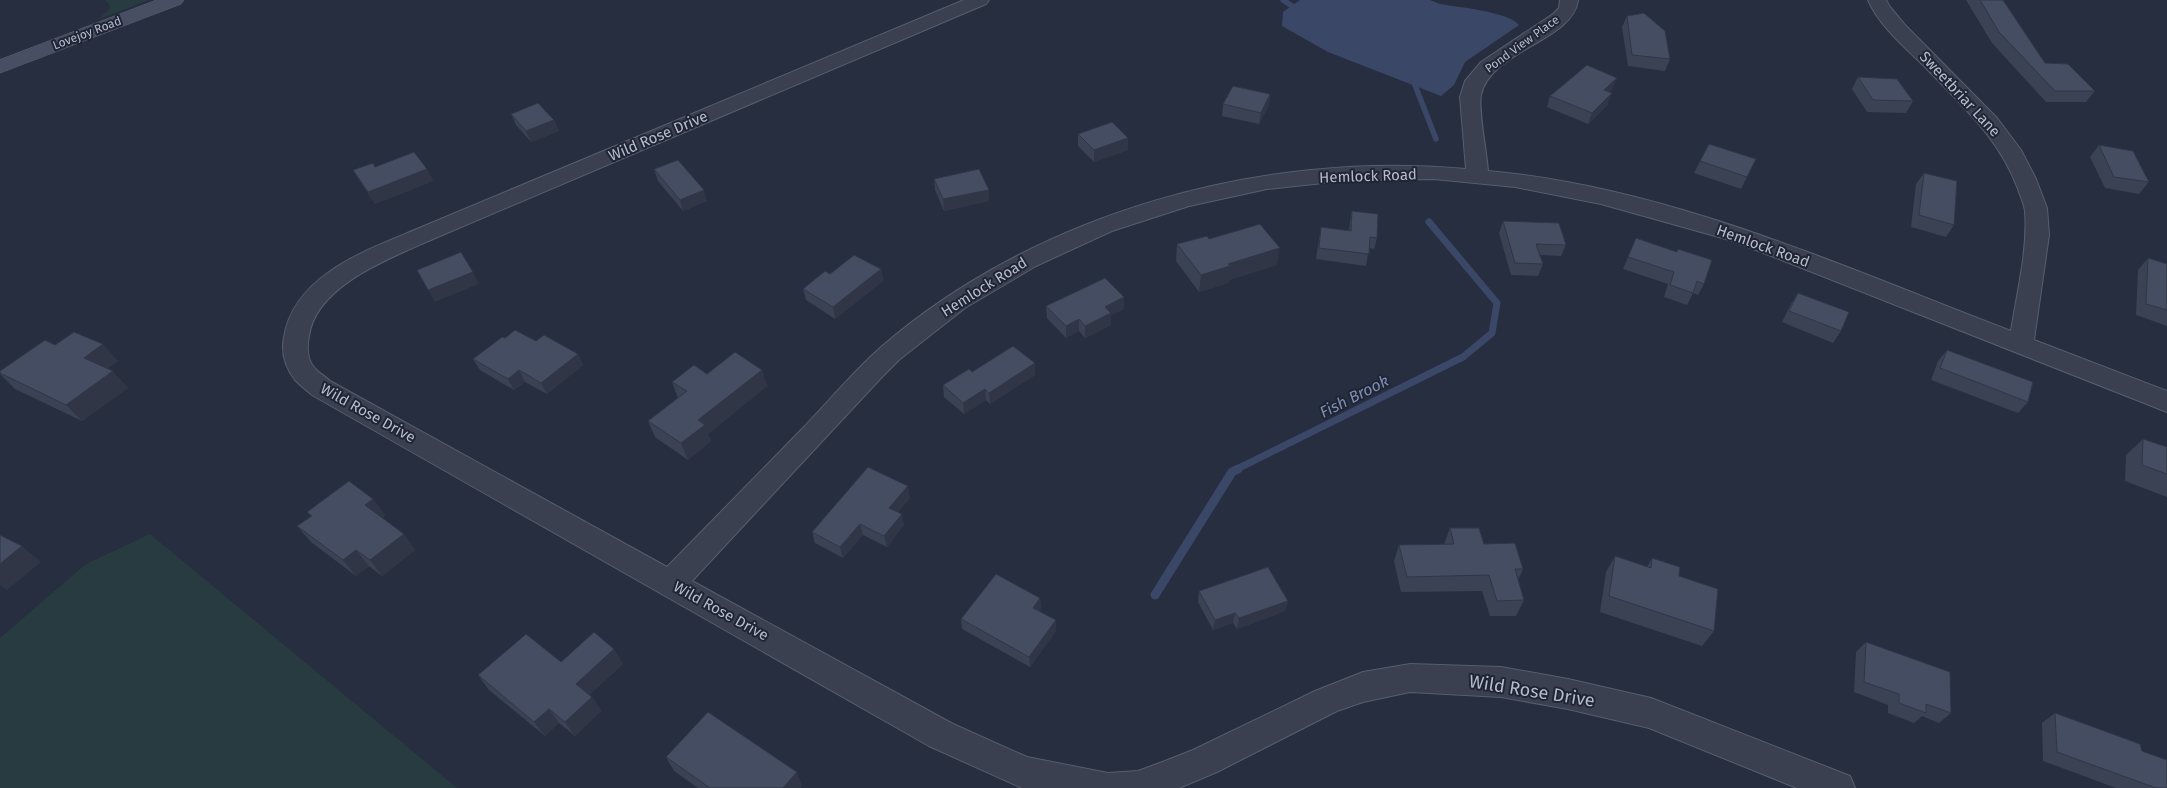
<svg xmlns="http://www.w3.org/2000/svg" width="2167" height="788" viewBox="0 0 2167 788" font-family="'Fira Sans',sans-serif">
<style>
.green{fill:#283b41}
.water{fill:#3a4767}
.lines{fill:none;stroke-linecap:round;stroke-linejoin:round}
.stream-far2{stroke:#3a4767;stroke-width:5.5}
.stream-far1{stroke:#3a4767;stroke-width:7}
.stream{stroke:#3a4767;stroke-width:9}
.street-casing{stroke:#585e6d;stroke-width:2}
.secondary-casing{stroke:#585e6d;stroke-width:1}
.street{fill:#3a4050;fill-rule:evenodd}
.secondary{fill:#484f63;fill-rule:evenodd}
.wall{fill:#3b4254}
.shaded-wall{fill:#303645}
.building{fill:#454d62;stroke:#303645}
.labels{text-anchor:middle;stroke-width:4;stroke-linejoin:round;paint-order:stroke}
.far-street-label{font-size:12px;fill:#b7bcca;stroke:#1f2535}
.street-label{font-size:15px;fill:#b7bcca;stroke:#1f2535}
.water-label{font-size:16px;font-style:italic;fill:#7e8eb2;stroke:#1f2535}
.near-street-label{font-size:18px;fill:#b7bcca;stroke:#1f2535}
</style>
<rect width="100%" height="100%" fill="#262e40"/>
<g class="green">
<polygon points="105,0 149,0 97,20 110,9 110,5"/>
<polygon points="150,534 457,788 0,788 0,638 86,564"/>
</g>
<path class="water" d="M1300,0H1430L1440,4C1457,7 1510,12 1519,25L1465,62L1454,85L1441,96L1328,52L1282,26L1283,12Z"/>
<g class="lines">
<g class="stream-far2">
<polyline points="1283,0 1298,10"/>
<polyline points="1413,80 1436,139"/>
</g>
<polyline class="stream-far1" points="1235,470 1463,357 1492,333 1497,303 1429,222"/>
<polyline class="stream" points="1155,595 1232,472 1238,469"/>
<g class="street-casing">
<path id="street" d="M964,0H989L986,4L433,239C391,258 316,285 309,336C307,346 307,358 313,366C317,372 325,376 330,381L667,567C712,521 757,475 802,429C828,402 852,373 880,348C1035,213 1263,150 1466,169L1460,97L1465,81L1481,62L1553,14L1559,8L1560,0H1578C1574,40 1490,51 1481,95C1478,109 1487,154 1488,171C1669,187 1843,267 2011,331C2017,292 2028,250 2025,211C2024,203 2020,196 2018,189C1999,138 1963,107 1927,69C1906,48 1880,27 1868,0H1886L1890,7L1905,25L1997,118L2021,150L2036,179L2047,208L2049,235L2034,340L2167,391V412L1733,241L1601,204L1515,187L1434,179L1351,180L1267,189L1189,206L1112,231L1036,266L965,308L900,359L881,378L692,581L953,724L1027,757L1108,773L1138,771L1165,761L1193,750L1315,691L1363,672L1410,664L1501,667L1568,679L1651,698L1850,776L1855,788H1797L1649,728L1568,709L1501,697L1410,692L1363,702L1337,711L1217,772L1179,788H1022L929,746L312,395C306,390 300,385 295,380C285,367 281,352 284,337C294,275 367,250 417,229Z"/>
</g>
<g class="secondary-casing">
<polygon id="secondary" points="157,0 184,0 181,4 0,73 0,60"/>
</g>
<use href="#street" class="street"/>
<use href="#secondary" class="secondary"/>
</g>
<g class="wall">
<polygon points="1966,0 2003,0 2045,63 2095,91 2086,102 2046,102 1992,43"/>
<polygon points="1627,16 1670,59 1665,71 1628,66 1622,27"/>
<polygon points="1858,77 1913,101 1906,113 1867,112 1852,89"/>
<polygon points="1613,88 1609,92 1608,104 1588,124 1547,107 1550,96"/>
<polygon points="1270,94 1269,105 1259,124 1222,116 1223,104"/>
<polygon points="511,114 554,120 559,131 531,142 516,125"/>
<polygon points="1078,134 1128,150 1094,162 1078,146"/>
<polygon points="2099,145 2149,182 2139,194 2105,188 2090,157"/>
<polygon points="1756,159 1741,189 1694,173 1700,161"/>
<polygon points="375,167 427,169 433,181 375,204 353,170"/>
<polygon points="654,169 707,201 683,211 658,181"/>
<polygon points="1924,173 1954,225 1946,237 1911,227 1916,184"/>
<polygon points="934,179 989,201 944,211 935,190"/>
<polygon points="1352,211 1377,238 1374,249 1369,248 1366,266 1316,259 1319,239 1321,227 1349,231 1350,222"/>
<polygon points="1503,221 1566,245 1561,256 1540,255 1543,264 1538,276 1511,275 1499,233"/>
<polygon points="1636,238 1704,284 1698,295 1693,293 1687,305 1664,297 1668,284 1623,269"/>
<polygon points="1209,239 1277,265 1229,280 1228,283 1199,292 1176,261 1177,244"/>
<polygon points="2148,258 2167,264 2167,326 2136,315 2138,270"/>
<polygon points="881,269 883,281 835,319 806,300 803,289"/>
<polygon points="1798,293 1841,331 1833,343 1782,322 1791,304"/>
<polygon points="1046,306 1124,309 1111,315 1111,325 1085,338 1079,331 1066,338 1047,318"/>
<polygon points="505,338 536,341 578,354 583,365 547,394 525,382 514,390 480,370 473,359"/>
<polygon points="55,345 118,361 108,368 128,388 82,421 15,389 0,374 0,371"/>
<polygon points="1947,350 2028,402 2018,413 1931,380 1938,361"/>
<polygon points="762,370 767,386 708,434 711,441 688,460 655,437 648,421 678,398 672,382 707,374"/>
<polygon points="972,372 1035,375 990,404 986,400 964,414 944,397 943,385"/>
<polygon points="2143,439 2167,447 2167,497 2125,481 2126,455"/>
<polygon points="910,498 898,512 904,525 887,547 863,535 843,558 815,543 812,532"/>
<polygon points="373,499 385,515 382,518 404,534 415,550 382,576 369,566 356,576 311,542 297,526 311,516 307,512"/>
<polygon points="1450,528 1484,544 1523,569 1518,580 1524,600 1516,616 1490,616 1482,591 1401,592 1394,561 1399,545 1444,544"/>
<polygon points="1615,556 1647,567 1652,558 1714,631 1702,646 1600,612 1606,572"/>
<polygon points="1199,591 1288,601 1285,611 1237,629 1233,623 1213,630 1198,602"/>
<polygon points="1040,598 1041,609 1039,611 1056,620 1056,631 1030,667 962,629 961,619"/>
<polygon points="1866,642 1951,713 1939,723 1922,716 1914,723 1888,713 1888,705 1854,692 1856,652"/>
<polygon points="561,662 623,664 589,695 592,697 601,711 575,736 559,723 545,736 489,690 478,675"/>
<polygon points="2055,713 2142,751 2167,788 2116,788 2043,761 2042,723"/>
<polygon points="666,757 802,785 800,788 698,788 674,771"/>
</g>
<g class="shaded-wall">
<polygon points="1617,78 1613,88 1600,100 1604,90"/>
<polygon points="1612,93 1608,104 1588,124 1592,113"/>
<polygon points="1270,94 1269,105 1259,124 1261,113"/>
<polygon points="554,120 559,131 531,142 526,131"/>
<polygon points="1128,138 1128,150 1094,162 1094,150"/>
<polygon points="427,169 433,181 375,204 368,192"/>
<polygon points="704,190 707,201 683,211 680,200"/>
<polygon points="989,190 989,201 944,211 943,199"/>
<polygon points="1280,248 1277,265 1229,280 1228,283 1199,292 1201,275 1228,264"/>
<polygon points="881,269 883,281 835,319 833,307"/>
<polygon points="473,272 479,284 435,302 428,290"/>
<polygon points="1124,297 1124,309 1111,315 1111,325 1085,338 1085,326 1105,307"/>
<polygon points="1079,319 1079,331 1066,338 1066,326"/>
<polygon points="103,344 118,361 99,375 84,358"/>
<polygon points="578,354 583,365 547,394 541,383"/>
<polygon points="1035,363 1035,375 990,404 989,393"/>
<polygon points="519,370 525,382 514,390 508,379"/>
<polygon points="762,370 767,386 708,434 711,441 688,460 681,443 698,420"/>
<polygon points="113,371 128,388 82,421 66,405"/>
<polygon points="985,389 986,400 964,414 963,403"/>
<polygon points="908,486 910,498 892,519 889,508"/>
<polygon points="373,499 385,515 377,521 365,505"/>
<polygon points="902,514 904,525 887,547 884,536"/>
<polygon points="860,524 863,535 843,558 840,547"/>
<polygon points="404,534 415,550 382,576 370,560"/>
<polygon points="22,546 41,562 7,590 0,585 0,564"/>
<polygon points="356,550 369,566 356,576 343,560"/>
<polygon points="1040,598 1041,609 1034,618 1033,608"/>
<polygon points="1288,601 1285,611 1237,629 1239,618"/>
<polygon points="1235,613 1233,623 1213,630 1215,620"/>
<polygon points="1056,620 1056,631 1030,667 1029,657"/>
<polygon points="614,649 623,664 585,699 576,684"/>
<polygon points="592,697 601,711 575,736 565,722"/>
<polygon points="549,709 559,723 545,736 534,722"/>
<polygon points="797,772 802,785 800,788 783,788"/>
</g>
<g class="building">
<polygon points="1980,0 2003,0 2045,63 2068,64 2095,91 2055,91 1999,32"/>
<polygon points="1644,13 1665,31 1670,59 1632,55 1627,16"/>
<polygon points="1587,65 1617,78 1604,90 1612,93 1592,113 1550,96"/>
<polygon points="1858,77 1897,79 1913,101 1873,100"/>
<polygon points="1233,86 1270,94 1261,113 1223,104"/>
<polygon points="538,103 554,120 526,131 511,114"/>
<polygon points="1112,122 1128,138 1094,150 1078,134"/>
<polygon points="1709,144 1756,159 1747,177 1700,161"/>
<polygon points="2099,145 2133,151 2149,182 2114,177"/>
<polygon points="414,152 427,169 368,192 353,170 373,163 375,167"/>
<polygon points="678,160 704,190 680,200 654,169"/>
<polygon points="979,169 989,190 943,199 934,179"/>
<polygon points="1924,173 1957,181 1954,225 1919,215"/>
<polygon points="1352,211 1378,214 1377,238 1370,237 1369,254 1319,248 1321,227 1351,231"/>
<polygon points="1503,221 1559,223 1566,245 1536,244 1543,264 1515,263"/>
<polygon points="1260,224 1280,248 1228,264 1230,266 1201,275 1177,244 1207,236 1209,239"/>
<polygon points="1636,238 1677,252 1678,249 1712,260 1704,284 1697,281 1693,293 1670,285 1674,272 1628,257"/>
<polygon points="461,252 473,272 428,290 417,270"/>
<polygon points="854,255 881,269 833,307 803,289 825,271 830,274"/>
<polygon points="2148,258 2167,264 2167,310 2146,304"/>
<polygon points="1105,278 1124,297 1105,307 1111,313 1085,326 1079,319 1066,326 1046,306"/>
<polygon points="1798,293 1849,312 1841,331 1789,311"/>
<polygon points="515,330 536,341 544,335 578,354 541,383 519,370 508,379 473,359 502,337 505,338"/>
<polygon points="74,332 103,344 84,358 113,371 66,405 0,373 0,371 45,340 55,345"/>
<polygon points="1013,346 1035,363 989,393 985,389 963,403 943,385 969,369 972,372"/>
<polygon points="1947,350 2033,382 2028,402 1940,368"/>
<polygon points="735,352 762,370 698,420 705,425 681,443 648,421 687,391 672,382 694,365 707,374"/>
<polygon points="2143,439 2167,447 2167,474 2142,465"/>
<polygon points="868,467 908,486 889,508 902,514 884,536 860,524 840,547 812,532"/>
<polygon points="349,481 373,499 365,505 404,534 370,560 356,550 343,560 297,526 312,516 307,512"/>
<polygon points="1450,528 1479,528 1484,544 1515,543 1523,569 1515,569 1524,600 1497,601 1489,575 1407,577 1399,545 1454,544"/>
<polygon points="0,535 22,546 0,564"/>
<polygon points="1615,556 1651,568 1652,558 1680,567 1679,576 1718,589 1714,631 1609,596"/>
<polygon points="1268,567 1288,601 1239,618 1235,613 1215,620 1199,591"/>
<polygon points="996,574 1040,598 1033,608 1056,620 1029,657 961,619"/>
<polygon points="594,632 614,649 576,684 592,697 565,722 549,709 534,722 478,675 526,634 561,662"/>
<polygon points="1866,642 1950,672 1951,713 1926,704 1926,713 1899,703 1899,694 1864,682"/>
<polygon points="708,712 797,772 783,788 710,788 666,757"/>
<polygon points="2055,713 2140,744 2142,751 2167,760 2167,788 2156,788 2057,752"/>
</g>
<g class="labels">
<g class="far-street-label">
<text transform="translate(87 33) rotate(-21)" y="4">Lovejoy Road</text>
<text transform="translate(1522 44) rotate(-36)" y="4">Pond View Place</text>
</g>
<g class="street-label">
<text transform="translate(1960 94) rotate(47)" y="5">Sweetbriar Lane</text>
<text transform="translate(658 136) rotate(-23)" y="5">Wild Rose Drive</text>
<text transform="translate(1368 176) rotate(-2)" y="5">Hemlock Road</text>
<text transform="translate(1763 246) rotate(20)" y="5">Hemlock Road</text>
<text transform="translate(984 287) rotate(-32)" y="5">Hemlock Road</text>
<text transform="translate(368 413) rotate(29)" y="5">Wild Rose Drive</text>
<text transform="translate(721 611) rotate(29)" y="5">Wild Rose Drive</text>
</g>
<g class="water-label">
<text transform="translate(1354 396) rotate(-27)" y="6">Fish Brook</text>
</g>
<g class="near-street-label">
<text transform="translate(1532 691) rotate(9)" y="6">Wild Rose Drive</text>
</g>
</g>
</svg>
